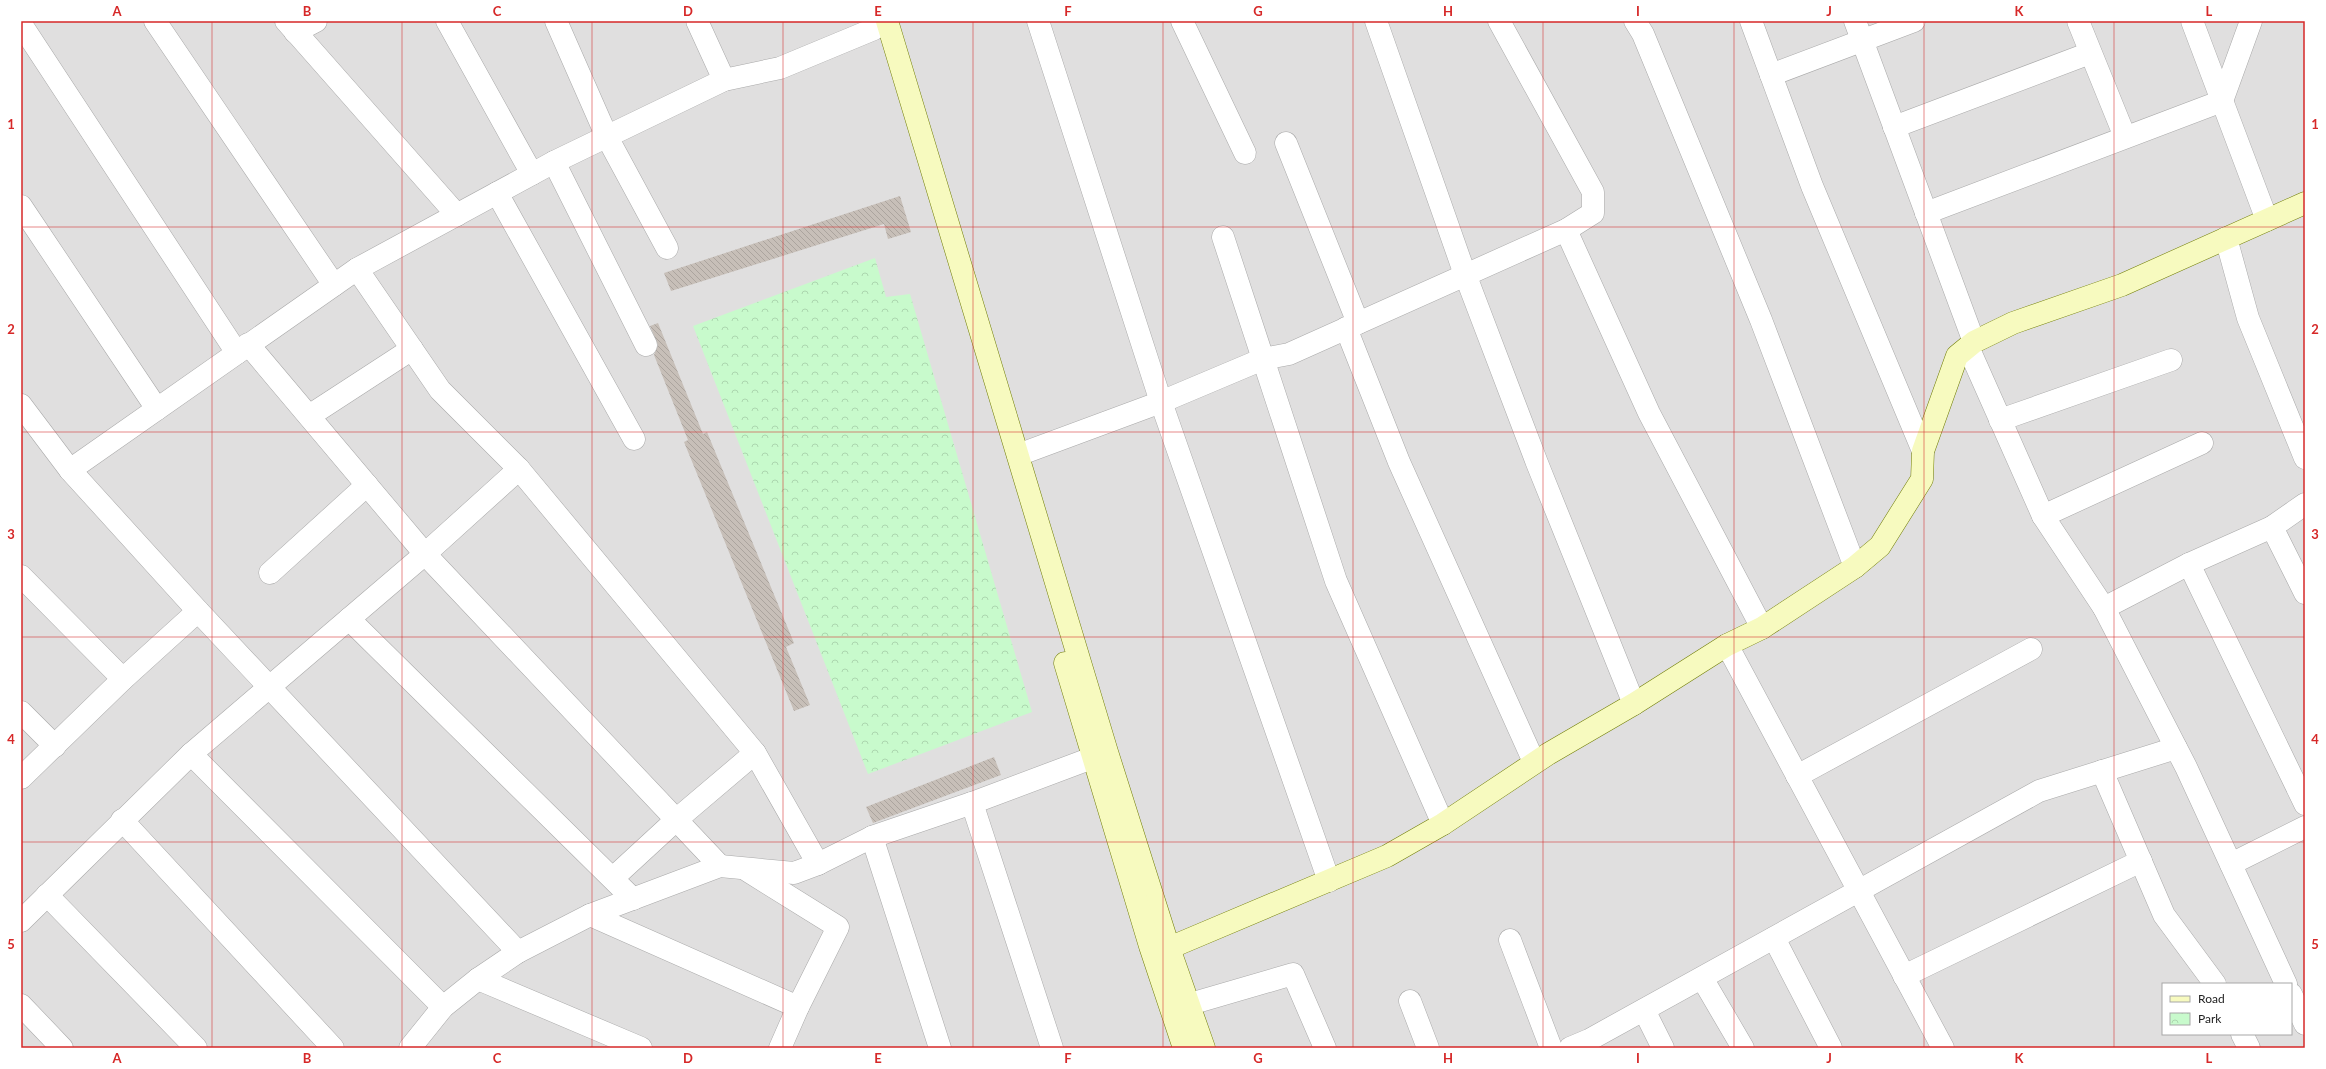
<svg xmlns="http://www.w3.org/2000/svg" width="2326" height="1069" viewBox="0 0 2326 1069" font-family="Lato,sans-serif">
<style>
.residential{fill:#e0dfdf;fill-rule:evenodd}
.park{fill:url(#park-crowns)}
.building{fill:url(#building-back-hatch)}
.lines{fill:none;stroke-linecap:round;stroke-linejoin:round}
.street-casing{stroke:#a9a9a9;stroke-width:23}
.secondary-casing{stroke:#707d05;stroke-width:23}
.street{stroke:#fff;stroke-width:22}
.secondary{stroke:#f7fabf;stroke-width:22}
.grid{fill:none;stroke:#d62828;stroke-width:1;stroke-opacity:0.55}
.neatline{fill:none;stroke:#d62828;stroke-width:1.5}
.grid-label{font-size:13px;text-anchor:middle;font-weight:bold;fill:#d62828}
</style>
<defs>
<pattern id="park-crowns" width="20" height="18" patternUnits="userSpaceOnUse"><rect width="20" height="18" fill="#c8facc"/><path d="M2 6a3 3 0 1 1 6 0M12 15a3 3 0 1 1 6 0" fill="none" stroke="#acd6af"/></pattern>
<pattern id="building-back-hatch" width="6" height="6" patternUnits="userSpaceOnUse"><rect width="6" height="6" fill="#c7bfb8"/><path d="M-1 5l2 2M0 0l6 6M5-1l2 2" fill="none" stroke="#aba49e"/></pattern>
</defs>
<rect width="100%" height="100%" fill="#f2efe9"/>
<path class="residential" d="M21,21H2305V1048H21ZM2163,984H2291V1034H2163Z"/>
<polygon class="park" points="875,258 886,297 910,294 1032,712 868,774 693,326"/>
<g class="building">
<polygon points="900,196 911,232 888,239 884,224 671,291 664,273"/>
<polygon points="658,323 703,434 707,432 794,643 786,647 810,705 794,711 684,442 688,440 654,355 658,345 650,326"/>
<polygon points="994,757 1001,775 873,823 866,807"/>
</g>
<g class="lines">
<g class="street-casing">
<g id="street">
<polyline points="155,21 334,285"/>
<polyline points="286,21 457,215"/>
<polyline points="447,21 532,174"/>
<polyline points="556,21 607,137 667,248"/>
<polyline points="697,21 724,80"/>
<polyline points="1038,21 1161,402 1329,881"/>
<polyline points="1182,21 1245,153"/>
<polyline points="1376,21 1462,266 1537,463 1634,704"/>
<polyline points="1635,21 1643,34 1761,320 1855,567"/>
<polyline points="1751,21 1812,186 1923,451"/>
<polyline points="1855,21 1974,342"/>
<polyline points="2078,21 2125,137"/>
<polyline points="2192,21 2267,220"/>
<polyline points="21,24 237,353"/>
<polyline points="295,32 316,21"/>
<polyline points="1771,75 1914,21"/>
<polyline points="1894,127 2090,53"/>
<polyline points="1286,143 1358,323"/>
<polyline points="554,162 646,345"/>
<polyline points="497,193 634,439"/>
<polyline points="21,206 157,409"/>
<polyline points="1926,213 2222,101 2251,21"/>
<polyline points="1566,230 1649,413 1762,628"/>
<polyline points="1223,237 1336,581 1443,824"/>
<polyline points="2226,238 2248,318 2305,458"/>
<polyline points="357,269 440,390 519,469 755,753 818,864"/>
<polyline points="1346,328 1399,462 1534,762"/>
<polyline points="248,344 425,554 720,866"/>
<polyline points="1968,347 2043,516 2104,608 2186,767 2286,984"/>
<polyline points="21,405 70,470 198,611 518,952"/>
<polyline points="309,416 412,349"/>
<polyline points="2000,420 2171,360"/>
<polyline points="1018,455 1161,402 1263,359 1289,354 1566,230 1593,213 1593,192 1499,21"/>
<polyline points="70,470 357,269 554,162 724,80 780,68 874,29"/>
<polyline points="2043,516 2202,443"/>
<polyline points="2272,527 2305,593"/>
<polyline points="2189,564 2305,804"/>
<polyline points="270,573 367,485"/>
<polyline points="21,576 123,679"/>
<polyline points="2104,608 2189,564 2272,527 2305,504"/>
<polyline points="349,619 633,899"/>
<polyline points="1727,645 1943,1048"/>
<polyline points="21,712 55,746"/>
<polyline points="191,754 443,1007"/>
<polyline points="2102,771 2164,915 2215,984"/>
<polyline points="1797,776 2031,649"/>
<polyline points="21,778 123,679 198,611"/>
<polyline points="972,803 1052,1048"/>
<polyline points="122,820 333,1048"/>
<polyline points="872,837 940,1048"/>
<polyline points="2231,864 2305,827"/>
<polyline points="748,871 838,927 798,1007 780,1048"/>
<polyline points="613,878 676,820 755,753"/>
<polyline points="47,895 196,1048"/>
<polyline points="590,915 798,1007"/>
<polyline points="21,921 191,754 425,554 519,469"/>
<polyline points="1774,938 1831,1048"/>
<polyline points="1510,940 1551,1048"/>
<polyline points="1904,976 2141,861"/>
<polyline points="1702,978 1743,1048"/>
<polyline points="478,979 641,1048"/>
<polyline points="2291,994 2305,1024"/>
<polyline points="1410,1001 1428,1048"/>
<polyline points="1190,1004 1293,974 1325,1048"/>
<polyline points="21,1005 62,1048"/>
<polyline points="1644,1010 1663,1048"/>
<polyline points="2242,1034 2249,1048"/>
<polyline points="410,1048 443,1007 478,979 518,952 590,915 720,866 794,873 818,864 872,837 972,803 1092,758"/>
<polyline points="1570,1048 1589,1040 2039,791 2176,748"/>
</g>
</g>
<g class="secondary-casing">
<g id="secondary">
<polyline points="887,21 1107,752 1169,948 1204,1048"/>
<polyline points="1065,663 1150,946 1184,1048"/>
<polyline points="1169,948 1387,856 1443,824 1548,754 1634,704 1727,645 1762,628 1855,567 1880,546 1922,479 1923,451 1957,356 1974,342 2013,323 2122,285 2305,203"/>
</g>
</g>
<use href="#street" class="street"/>
<use href="#secondary" class="secondary"/>
</g>
<path class="grid" d="M212,21V1048M402,21V1048M592,21V1048M783,21V1048M973,21V1048M1163,21V1048M1353,21V1048M1543,21V1048M1734,21V1048M1924,21V1048M2114,21V1048M21,227H2305M21,432H2305M21,637H2305M21,842H2305"/>
<rect width="2326" height="1069" fill="none" stroke="#ffffff" stroke-width="44"/>
<rect x="2162" y="983" width="130" height="52" fill="#ffffff" stroke="#a7a7a7"/>
<rect x="2170" y="996" width="20" height="6" fill="#f7fabf" stroke="#a7a7a7"/>
<text x="2198" y="1003" font-size="12" fill="#222222">Road</text>
<rect x="2170" y="1013" width="20" height="12" fill="url(#park-crowns)" stroke="#a7a7a7"/>
<text x="2198" y="1023" font-size="12" fill="#222222">Park</text>
<rect x="22" y="22" width="2282" height="1025" class="neatline"/>
<g class="grid-label">
<text x="117" y="16">A</text>
<text x="307" y="16">B</text>
<text x="497" y="16">C</text>
<text x="688" y="16">D</text>
<text x="878" y="16">E</text>
<text x="1068" y="16">F</text>
<text x="1258" y="16">G</text>
<text x="1448" y="16">H</text>
<text x="1638" y="16">I</text>
<text x="1829" y="16">J</text>
<text x="2019" y="16">K</text>
<text x="2209" y="16">L</text>
<text x="11" y="129">1</text>
<text x="2315" y="129">1</text>
<text x="11" y="334">2</text>
<text x="2315" y="334">2</text>
<text x="11" y="539">3</text>
<text x="2315" y="539">3</text>
<text x="11" y="744">4</text>
<text x="2315" y="744">4</text>
<text x="11" y="949">5</text>
<text x="2315" y="949">5</text>
<text x="117" y="1063">A</text>
<text x="307" y="1063">B</text>
<text x="497" y="1063">C</text>
<text x="688" y="1063">D</text>
<text x="878" y="1063">E</text>
<text x="1068" y="1063">F</text>
<text x="1258" y="1063">G</text>
<text x="1448" y="1063">H</text>
<text x="1638" y="1063">I</text>
<text x="1829" y="1063">J</text>
<text x="2019" y="1063">K</text>
<text x="2209" y="1063">L</text>
</g>
</svg>
